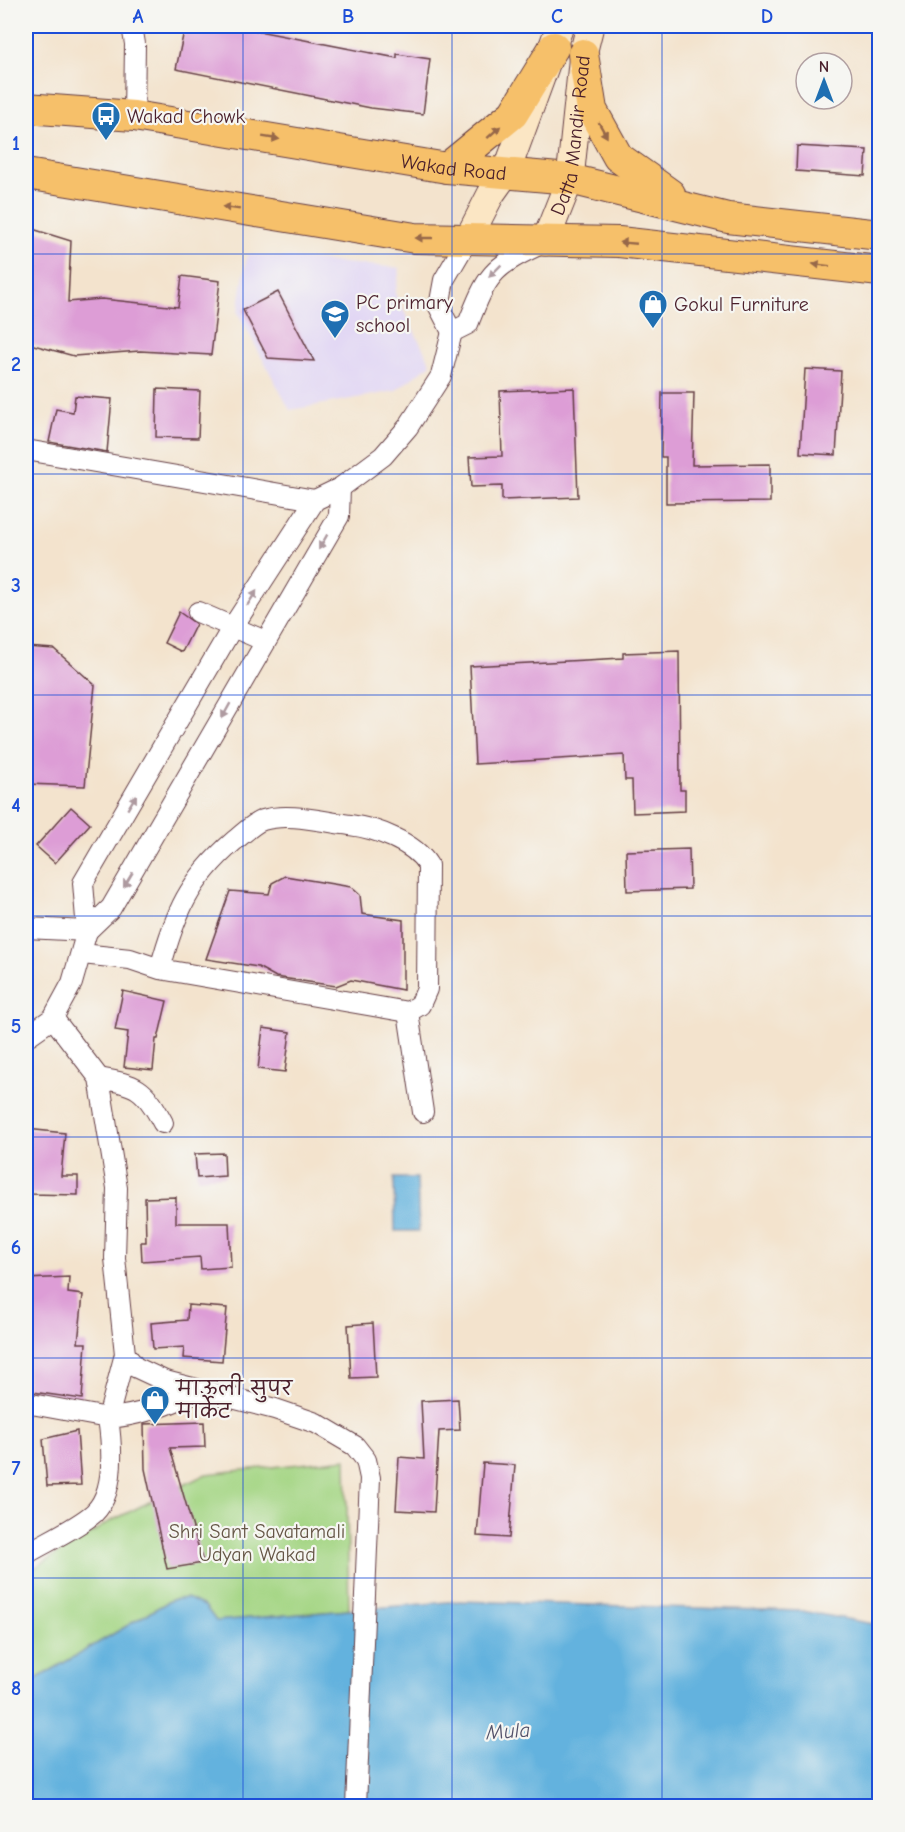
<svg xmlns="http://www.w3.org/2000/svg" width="905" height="1832" viewBox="0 0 905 1832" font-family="'Comic Neue','Playpen Sans Deva',sans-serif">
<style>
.built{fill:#e0d4f4}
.green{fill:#a5d685;stroke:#787a58;stroke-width:1.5}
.water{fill:#64b2de;stroke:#576884;stroke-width:1.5}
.building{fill:#dd9dd6}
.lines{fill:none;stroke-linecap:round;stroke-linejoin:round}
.street-casing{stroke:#633c43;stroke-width:22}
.secondary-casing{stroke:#633c43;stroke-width:29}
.primary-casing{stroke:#633c43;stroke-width:32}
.street{stroke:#fff;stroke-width:20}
.secondary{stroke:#fbe6c4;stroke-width:27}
.primary{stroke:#f6c06b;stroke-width:30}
.oneway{fill:#976748}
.oneway2{fill:#ae9aa0}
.grid{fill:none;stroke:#1d4ed8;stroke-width:1.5;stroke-opacity:0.55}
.labels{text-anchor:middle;stroke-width:4.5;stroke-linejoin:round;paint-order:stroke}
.poi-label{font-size:20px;fill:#4a1f2b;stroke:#f6f6f2;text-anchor:start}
.street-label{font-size:20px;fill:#4a1f2b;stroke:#f6f6f2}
.park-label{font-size:20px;fill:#655646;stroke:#f6f6f2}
.water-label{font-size:21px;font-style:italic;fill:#53526a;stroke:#f6f6f2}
.neatline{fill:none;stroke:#1d4ed8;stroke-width:2}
.grid-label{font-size:20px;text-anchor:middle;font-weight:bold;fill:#1d4ed8}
</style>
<rect width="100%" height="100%" fill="#f6f6f2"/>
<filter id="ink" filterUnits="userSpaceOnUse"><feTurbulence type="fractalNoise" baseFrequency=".0167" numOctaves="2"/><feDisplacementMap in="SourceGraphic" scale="12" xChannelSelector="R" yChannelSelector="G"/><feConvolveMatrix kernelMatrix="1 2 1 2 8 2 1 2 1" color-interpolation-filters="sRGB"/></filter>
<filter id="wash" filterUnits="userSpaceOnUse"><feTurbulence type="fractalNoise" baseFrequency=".008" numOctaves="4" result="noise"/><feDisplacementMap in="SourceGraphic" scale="24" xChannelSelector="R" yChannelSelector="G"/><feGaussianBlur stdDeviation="1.35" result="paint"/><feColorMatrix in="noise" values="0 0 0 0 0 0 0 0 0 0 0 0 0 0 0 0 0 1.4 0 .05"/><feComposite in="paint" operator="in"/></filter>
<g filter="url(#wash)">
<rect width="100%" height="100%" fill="#f3e3cd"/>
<polygon class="built" points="247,254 400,268 395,294 431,364 395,391 290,410 238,313"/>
<polygon class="green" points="346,1459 349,1610 216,1621 205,1606 171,1600 26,1685 26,1573 109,1522 206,1474"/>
<g class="water">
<polygon points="394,1178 417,1178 419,1231 395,1231"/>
<polygon points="187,1598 205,1606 216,1621 459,1601 802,1611 879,1625 879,1806 26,1806 26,1685 171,1600"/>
</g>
<g id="blocks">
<g class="building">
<polygon points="185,26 233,26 397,58 397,54 430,59 423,114 371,108 176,69"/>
<polygon points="797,146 867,150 865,176 796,171"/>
<polygon points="26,227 71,241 68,302 102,299 178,307 182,276 220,281 211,355 140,351 74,356 26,343"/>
<polygon points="278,292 314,361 268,358 243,310"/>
<polygon points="805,369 841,371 836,455 800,453"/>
<polygon points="574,388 578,497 502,500 502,486 471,487 469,457 502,456 500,391"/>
<polygon points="157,389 200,391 198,438 156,437"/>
<polygon points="662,393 694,393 692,465 770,464 770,502 666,503 666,457 661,457"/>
<polygon points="75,396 112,399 107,452 49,442 56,409 73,412"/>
<polygon points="179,612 196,624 182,652 164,643"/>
<polygon points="26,647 54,649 95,685 85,786 26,784"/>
<polygon points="679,651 680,790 685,790 685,811 633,813 632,780 625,780 624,755 475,764 470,666 623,658 623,653"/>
<polygon points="71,807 90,824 55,863 36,846"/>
<polygon points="689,849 690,889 627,891 626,851"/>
<polygon points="285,876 351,887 360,895 362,914 403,920 403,990 351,980 336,986 302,981 276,977 258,967 206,959 230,891 269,894 272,883"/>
<polygon points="123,991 167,1001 158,1039 156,1039 153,1070 124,1067 128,1032 115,1030"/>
<polygon points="263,1028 290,1032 285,1072 258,1069"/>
<polygon points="26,1129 65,1133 61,1176 78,1176 78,1195 30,1194 30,1168 26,1167"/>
<polygon points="224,1153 225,1176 197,1178 195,1154"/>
<polygon points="176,1197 176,1223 229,1223 231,1267 201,1269 200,1257 142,1261 141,1242 146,1242 145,1198"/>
<polygon points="69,1277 68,1293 83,1295 78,1343 86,1343 82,1399 26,1391 29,1333 26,1333 26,1279"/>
<polygon points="188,1305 227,1308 222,1361 183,1358 184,1347 153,1349 151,1323 187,1320"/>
<polygon points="373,1323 376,1377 351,1378 348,1325"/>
<polygon points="458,1399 460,1430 439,1431 434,1512 396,1510 399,1457 424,1459 421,1401"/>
<polygon points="204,1422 205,1447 170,1448 203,1563 167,1569 145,1469 144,1424"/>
<polygon points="77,1431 81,1485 47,1486 43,1439"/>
<polygon points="483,1463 515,1465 509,1538 477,1536"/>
</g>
</g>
</g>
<g filter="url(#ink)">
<use href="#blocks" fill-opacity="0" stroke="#633c43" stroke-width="1.5"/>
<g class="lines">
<g class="street-casing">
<g id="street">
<polyline points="132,26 135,44 134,116"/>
<path d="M452,332L468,324C487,276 491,267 539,245"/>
<polyline points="452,332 439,307 444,280 468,239"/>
<polyline points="26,450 315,500"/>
<polyline points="198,612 265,641"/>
<polyline points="26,928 87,931 111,908 339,516 340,488"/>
<path d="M82,954L130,959L160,969L408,1012L420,1005L427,989L428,865C414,842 375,828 350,825C323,822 289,812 263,820C253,823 242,835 234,841C189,880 175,913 160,969"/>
<polyline points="408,1012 423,1112"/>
<polyline points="53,1018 99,1078 117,1188 115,1258 125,1354 135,1367 165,1381 275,1409 316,1423 355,1446 366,1460 370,1478 356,1806"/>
<polyline points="26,1037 53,1018 72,983 87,931 83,883 232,628 315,500 340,488 383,456 408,427 441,376 452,332"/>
<path d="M99,1078C137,1085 144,1087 163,1123"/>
<polyline points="26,1403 108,1418 125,1354"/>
<path d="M26,1554C46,1542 77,1528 94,1513C116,1492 112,1445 108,1418C142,1415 169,1406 198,1390"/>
</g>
</g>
<g class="secondary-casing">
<g id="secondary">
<polyline points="468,239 491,194 506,173 560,26"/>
<path id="s1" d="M545,242L570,179L583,54L590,26"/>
</g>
</g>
<g class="primary-casing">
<g id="primary">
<polyline points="583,54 592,110 618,157 670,194"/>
<path id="s2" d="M26,108L134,116L447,168L570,179L728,218L880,235"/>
<polyline points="447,168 513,114 554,47"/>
<polyline points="26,174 415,238 619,242 880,271"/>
</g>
</g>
<use href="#street" class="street"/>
<use href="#secondary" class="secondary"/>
<use href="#primary" class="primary"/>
</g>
<defs><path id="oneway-solid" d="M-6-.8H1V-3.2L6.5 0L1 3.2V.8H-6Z" transform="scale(1.5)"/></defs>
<g class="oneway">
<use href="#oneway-solid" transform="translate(603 130) rotate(61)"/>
<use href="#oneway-solid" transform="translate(494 132) rotate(-42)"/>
<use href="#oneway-solid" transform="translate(271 138) rotate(9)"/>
<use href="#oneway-solid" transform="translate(231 208) rotate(-171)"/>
<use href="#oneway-solid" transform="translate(424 238) rotate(-180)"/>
<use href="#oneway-solid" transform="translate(628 243) rotate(-175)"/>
<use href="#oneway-solid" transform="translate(821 265) rotate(-173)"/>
</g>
<g class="oneway2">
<use href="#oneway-solid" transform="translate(495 271) rotate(135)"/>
<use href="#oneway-solid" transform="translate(323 542) rotate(120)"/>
<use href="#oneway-solid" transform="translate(252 598) rotate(-57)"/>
<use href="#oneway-solid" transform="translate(226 711) rotate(119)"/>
<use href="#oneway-solid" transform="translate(132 802) rotate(-59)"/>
<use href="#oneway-solid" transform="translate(128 880) rotate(121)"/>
</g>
</g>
<path class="grid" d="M243,26V1806M452,26V1806M662,26V1806M26,254H880M26,474H880M26,695H880M26,916H880M26,1137H880M26,1358H880M26,1578H880"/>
<defs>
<g id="bus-pin" transform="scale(1.5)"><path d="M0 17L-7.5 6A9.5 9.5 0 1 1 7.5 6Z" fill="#1f6fb2" stroke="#f6f6f2"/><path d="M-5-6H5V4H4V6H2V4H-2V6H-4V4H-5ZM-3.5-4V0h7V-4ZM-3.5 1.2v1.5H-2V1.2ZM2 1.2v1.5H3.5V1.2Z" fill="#fff"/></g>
<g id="shop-pin" transform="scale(1.5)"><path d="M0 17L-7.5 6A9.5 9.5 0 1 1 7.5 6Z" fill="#1f6fb2" stroke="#f6f6f2"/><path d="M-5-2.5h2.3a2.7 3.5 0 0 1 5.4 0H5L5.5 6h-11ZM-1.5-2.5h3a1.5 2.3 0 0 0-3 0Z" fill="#fff"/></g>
<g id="school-pin" transform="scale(1.5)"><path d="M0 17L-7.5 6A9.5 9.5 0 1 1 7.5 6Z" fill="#1f6fb2" stroke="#f6f6f2"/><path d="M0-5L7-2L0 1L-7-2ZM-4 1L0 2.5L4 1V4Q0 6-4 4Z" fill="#fff"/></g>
</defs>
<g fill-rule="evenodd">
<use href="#bus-pin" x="106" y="116"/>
<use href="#shop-pin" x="653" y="304"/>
<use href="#school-pin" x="335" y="314"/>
<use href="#shop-pin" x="155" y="1400"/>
</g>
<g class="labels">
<g class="poi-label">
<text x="127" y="123">Wakad Chowk</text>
<text x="356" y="309">PC primary<tspan x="356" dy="23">school</tspan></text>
<text x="674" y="311">Gokul Furniture</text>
<text x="176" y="1395">माऊली सुपर<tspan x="176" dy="23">मार्केट</tspan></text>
</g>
<g class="street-label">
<text dy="7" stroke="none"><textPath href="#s1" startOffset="111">Datta Mandir Road</textPath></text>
<text dy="7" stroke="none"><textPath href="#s2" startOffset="432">Wakad Road</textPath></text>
</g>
<g class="park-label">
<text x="257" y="1538">Shri Sant Savatamali<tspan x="257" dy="23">Udyan Wakad</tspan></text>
</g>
<g class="water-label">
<text transform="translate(508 1731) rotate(-4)" y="7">Mula</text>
</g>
</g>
<rect width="905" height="1832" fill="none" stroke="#f6f6f2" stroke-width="66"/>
<g transform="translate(824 81)"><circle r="28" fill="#f6f6f2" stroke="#b1a0a2" stroke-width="1.5"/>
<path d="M0-4.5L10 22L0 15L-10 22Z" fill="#1f6fb2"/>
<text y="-9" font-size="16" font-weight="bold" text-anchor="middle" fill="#4a1f2b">N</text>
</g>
<rect x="33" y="33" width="839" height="1766" class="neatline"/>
<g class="grid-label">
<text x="138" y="23">A</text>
<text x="348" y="23">B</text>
<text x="557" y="23">C</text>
<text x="767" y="23">D</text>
<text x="16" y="150">1</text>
<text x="16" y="371">2</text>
<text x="16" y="592">3</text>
<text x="16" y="812">4</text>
<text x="16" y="1033">5</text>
<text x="16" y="1254">6</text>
<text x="16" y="1475">7</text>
<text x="16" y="1695">8</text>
</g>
</svg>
